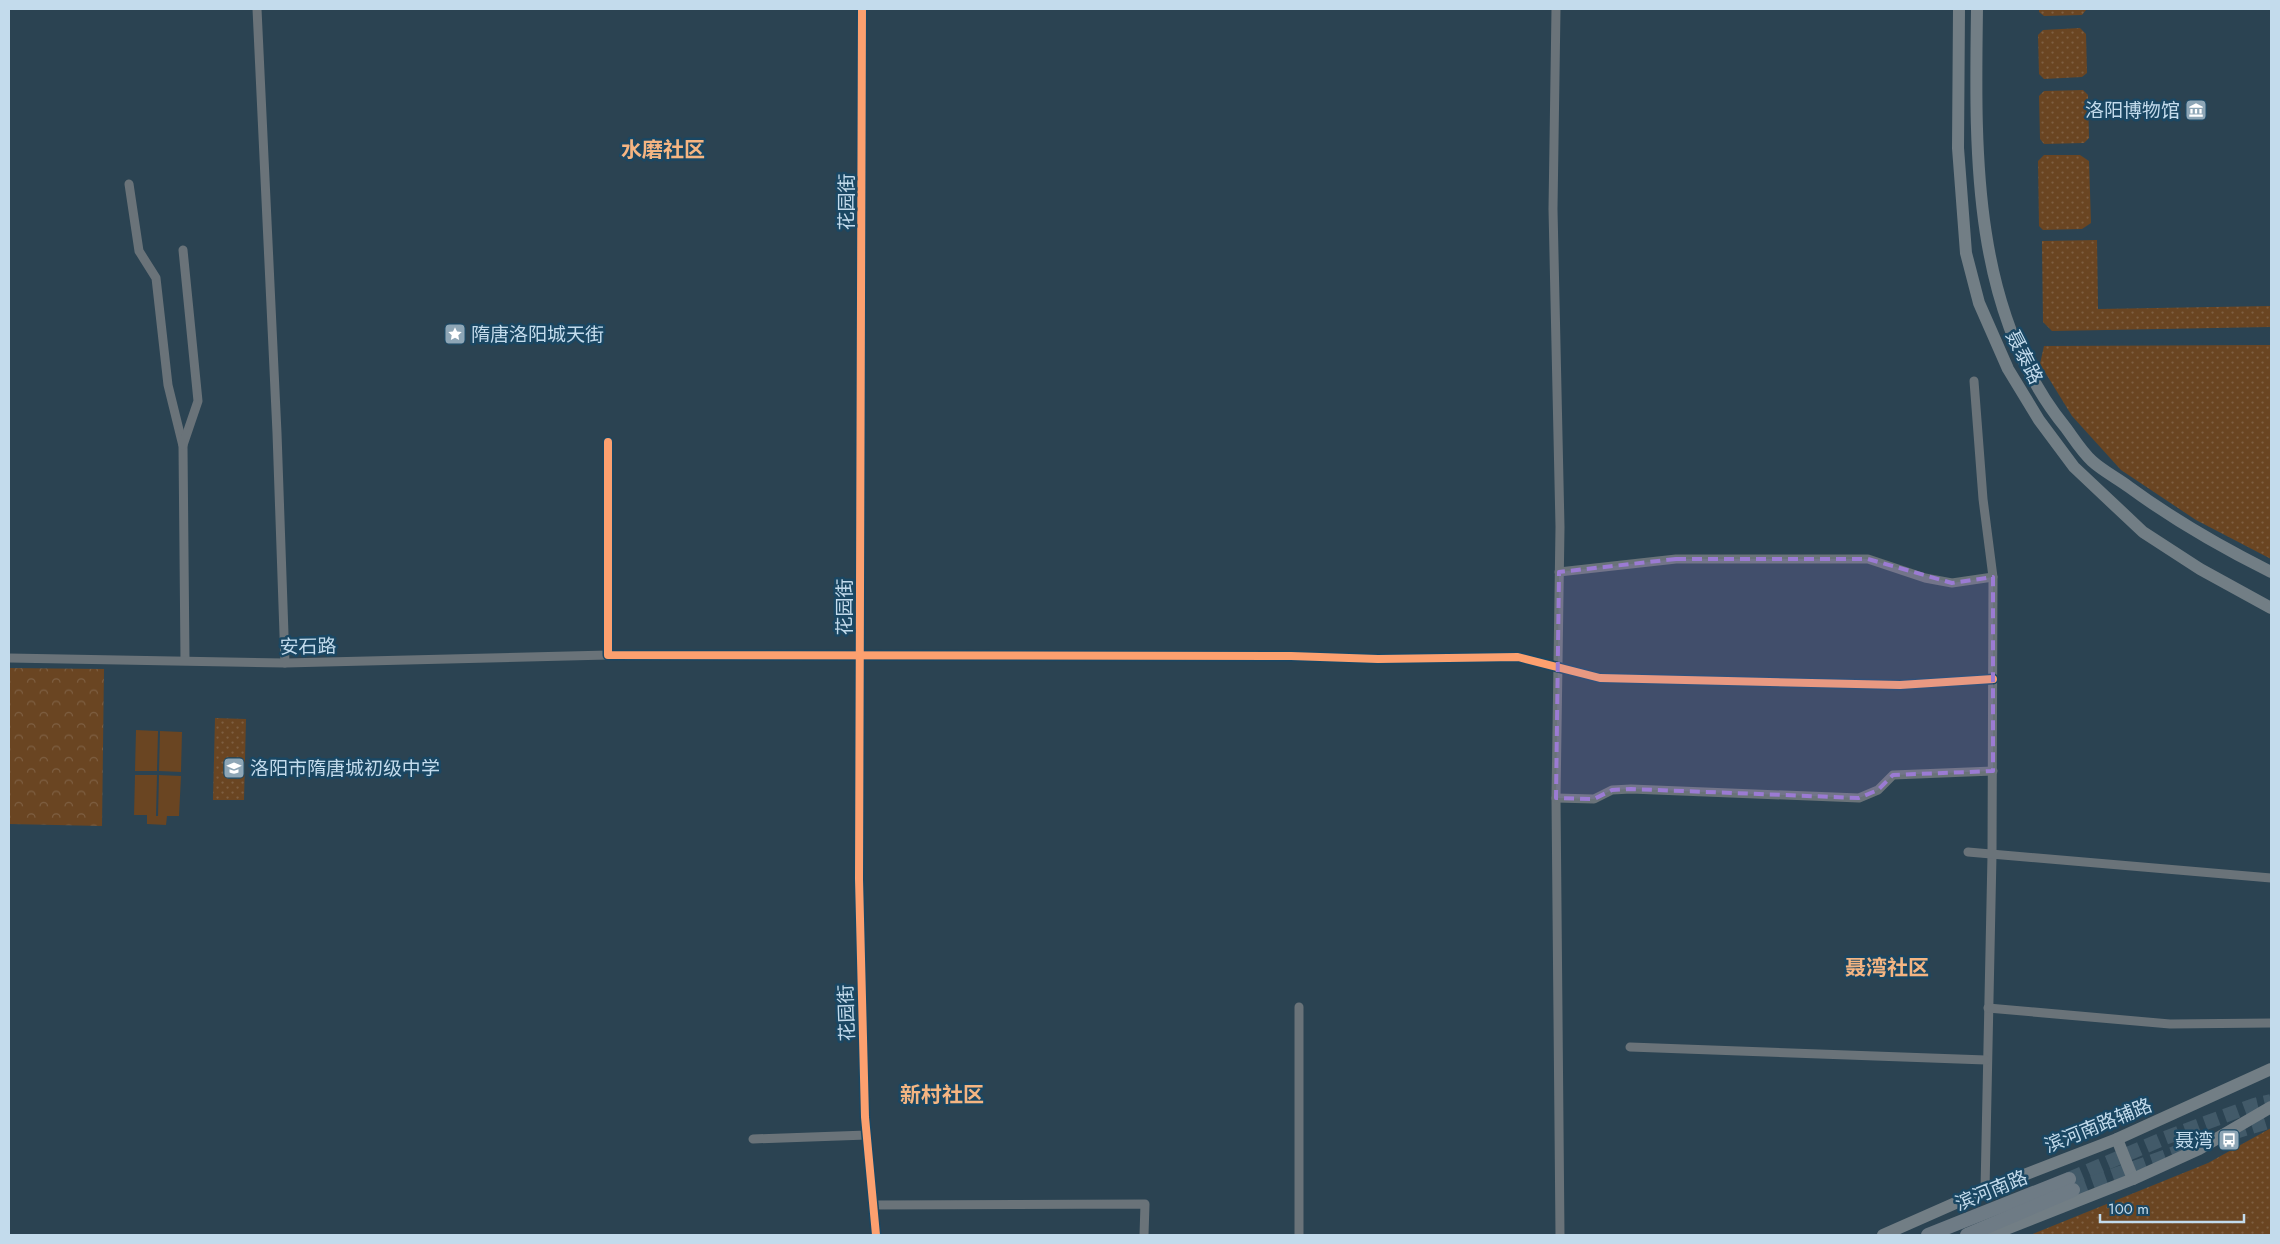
<svg xmlns="http://www.w3.org/2000/svg" width="2280" height="1244" viewBox="0 0 2280 1244" font-family="Jost,'Noto Sans SC',sans-serif">
<style>
.green{fill:url(#green-dots)}
.forest{fill:url(#forest-crowns)}
.pitch{fill:#6a4522}
.lines{fill:none;stroke-linecap:round;stroke-linejoin:round}
.primary-tunnel{stroke:#425a69;stroke-width:14;stroke-dasharray:14 7;stroke-linecap:butt}
.minor{stroke:#6a7379;stroke-width:9}
.secondary{stroke:#727e85;stroke-width:12}
.primary{stroke:#6e7b85;stroke-width:14}
.cycleway-casing{stroke:#1a4763;stroke-width:11}
.cycleway{stroke:#fca06f;stroke-width:8}
.marked{fill:#9b7bd3;fill-opacity:0.2;stroke:#9b7bd3;stroke-width:4;stroke-dasharray:10 6;stroke-linejoin:round}
.labels{text-anchor:middle;stroke-width:5;stroke-linejoin:round;paint-order:stroke}
.poi-label{font-size:19px;fill:#c3dbec;stroke:#1a4763;text-anchor:end}
.street-label{font-size:19px;fill:#c3dbec;stroke:#1a4763}
.quarter-label{font-size:21px;font-weight:bold;fill:#f5b582;stroke:#1a4763}
</style>
<defs>
<pattern id="green-dots" width="8" height="8" patternUnits="userSpaceOnUse" patternTransform="scale(1.25)"><rect width="8" height="8" fill="#6a4522"/><path d="M2 2h.1M6 6h.1" fill="none" stroke="#7e5f42" stroke-width="1.8" stroke-linecap="round"/></pattern>
<pattern id="forest-crowns" width="20" height="18" patternUnits="userSpaceOnUse" patternTransform="scale(1.25)"><rect width="20" height="18" fill="#6a4522"/><path d="M2 6a3 3 0 1 1 6 0M12 15a3 3 0 1 1 6 0" fill="none" stroke="#7e5f42"/></pattern>
</defs>
<rect width="100%" height="100%" fill="#2b4352"/>
<g class="green">
<polygon points="2039,9 2086,9 2086,10 2082,15 2044,16 2039,12"/>
<polygon points="2080,28 2086,34 2087,73 2082,77 2044,79 2039,74 2038,35 2043,30"/>
<polygon points="2083,90 2088,95 2089,138 2084,143 2044,144 2040,139 2039,96 2044,91"/>
<polygon points="2044,155 2080,155 2089,161 2091,223 2082,229 2043,230 2039,226 2038,161"/>
<polygon points="2097,240 2098,309 2271,306 2271,327 2052,331 2043,322 2042,241"/>
<polygon points="2271,345 2271,559 2196,520 2121,470 2072,416 2040,364 2044,346"/>
<polygon points="215,718 246,719 244,800 213,800"/>
<polygon points="2271,1128 2271,1235 2030,1235 2208,1163"/>
</g>
<polygon class="forest" points="9,668 104,669 102,826 9,824"/>
<g class="pitch">
<polygon points="136,730 158,731 157,771 135,771"/>
<polygon points="160,731 182,732 181,772 159,771"/>
<polygon points="135,775 157,775 156,816 158,816 159,775 181,776 179,816 167,816 166,825 147,824 147,815 134,815"/>
</g>
<g class="lines">
<g class="primary-tunnel">
<polyline points="2232,1133 2271,1121"/>
<polyline points="2069,1179 2165,1138 2254,1105 2271,1101"/>
<polyline points="2073,1190 2197,1145"/>
</g>
<g class="minor">
<polyline points="257,9 277,433 285,663"/>
<polyline points="862,9 859,879 865,1117 876,1235"/>
<polyline points="1556,9 1553,209 1560,527 1556,798 1560,1235"/>
<polyline points="129,184 139,251 156,278 168,385 183,446 185,660"/>
<polyline points="1974,381 1983,499 1993,577 1992,855 1985,1190"/>
<polyline points="608,442 608,655 1291,656 1378,659 1518,657 1600,678 1900,685 1993,679"/>
<polyline points="183,445 198,401 183,250"/>
<polyline points="1559,572 1676,559 1868,559 1925,578 1952,583 1993,577"/>
<polyline points="9,658 285,663 608,655"/>
<polyline points="1556,798 1594,799 1612,790 1631,789 1859,798 1878,790 1893,775 1993,771"/>
<polyline points="1968,852 2271,878"/>
<polyline points="1988,1008 2170,1024 2271,1023"/>
<polyline points="1630,1047 1986,1060"/>
<polyline points="753,1139 867,1135"/>
<polyline points="873,1205 1145,1204 1144,1235"/>
<polyline points="1299,1235 1299,1007"/>
</g>
<g class="secondary">
<polyline points="1959,9 1958,148 1966,253 1979,303 2008,369 2039,420 2074,467 2143,532 2200,569 2271,608"/>
<path d="M1977,9C1975,151 1971,312 2066,428C2074,439 2082,452 2092,461C2103,471 2117,478 2129,487C2174,520 2221,547 2271,572"/>
<polyline points="2117,1139 2133,1179"/>
<polyline points="1883,1235 1985,1190 2117,1139 2271,1069"/>
<polyline points="1991,1235 2133,1179 2199,1149 2271,1107"/>
</g>
<g class="primary">
<polyline points="1928,1235 2069,1179"/>
<polyline points="1967,1235 2073,1190"/>
</g>
<g class="cycleway-casing">
<g id="cycleway">
<polyline points="862,9 859,879 865,1117 876,1235"/>
<polyline points="608,442 608,655 1291,656 1378,659 1518,657 1600,678 1900,685 1993,679"/>
</g>
</g>
<use href="#cycleway" class="cycleway"/>
</g>
<path class="marked" d="M1676,559H1868L1952,583L1993,577V771L1893,775L1878,790L1859,798L1631,789L1612,790L1594,799L1556,798L1559,572Z"/>
<defs>
<g id="museum-square" transform="scale(1.125)"><rect x="-9" y="-9" width="18" height="18" rx="4" fill="#8ea6b6" stroke="#1a4763"/><path d="M0-6L6-3V-2H-6V-3ZM-5-1h2V3h-2ZM-1-1h2V3h-2ZM3-1h2V3H3ZM-6 4H6V6H-6Z" fill="#fff"/></g>
<g id="sight-square" transform="scale(1.125)"><rect x="-9" y="-9" width="18" height="18" rx="4" fill="#8ea6b6" stroke="#1a4763"/><path d="M0-6L1.8-2.2L6-1.7L2.9 1.2L3.7 5.4L0 3.3L-3.7 5.4L-2.9 1.2L-6-1.7L-1.8-2.2Z" fill="#fff"/></g>
<g id="school-square" transform="scale(1.125)"><rect x="-9" y="-9" width="18" height="18" rx="4" fill="#8ea6b6" stroke="#1a4763"/><path d="M0-5L7-2L0 1L-7-2ZM-4 1L0 2.5L4 1V4Q0 6-4 4Z" fill="#fff"/></g>
<g id="bus-square" transform="scale(1.125)"><rect x="-9" y="-9" width="18" height="18" rx="4" fill="#8ea6b6" stroke="#1a4763"/><path d="M-5-6H5V4H4V6H2V4H-2V6H-4V4H-5ZM-3.5-4V0h7V-4ZM-3.5 1.2v1.5H-2V1.2ZM2 1.2v1.5H3.5V1.2Z" fill="#fff"/></g>
</defs>
<g fill-rule="evenodd">
<use href="#museum-square" x="2196" y="110"/>
<use href="#sight-square" x="455" y="334"/>
<use href="#school-square" x="234" y="768"/>
<use href="#bus-square" x="2229" y="1140"/>
</g>
<g class="labels">
<g class="poi-label">
<text x="2180" y="117">洛阳博物馆</text>
<text x="471" y="341" text-anchor="start">隋唐洛阳城天街</text>
<text x="250" y="775" text-anchor="start">洛阳市隋唐城初级中学</text>
<text x="2213" y="1147">聂湾</text>
</g>
<g class="street-label">
<text transform="translate(846 202) rotate(-90)" y="7">花园街</text>
<text transform="translate(2025 357) rotate(63)" y="7">聂泰路</text>
<text transform="translate(844 607) rotate(-90)" y="7">花园街</text>
<text transform="translate(308 646) rotate(-1)" y="7">安石路</text>
<text transform="translate(846 1013) rotate(-92)" y="7">花园街</text>
<text transform="translate(2098 1125) rotate(-22)" y="7">滨河南路辅路</text>
<text transform="translate(1991 1190) rotate(-22)" y="7">滨河南路</text>
</g>
<g class="quarter-label">
<text x="663" y="157">水磨社区</text>
<text x="1887" y="975">聂湾社区</text>
<text x="942" y="1102">新村社区</text>
</g>
</g>
<rect width="2280" height="1244" fill="none" stroke="#c3dbec" stroke-width="20"/>
<path d="M2100 1214v8h144v-8" fill="none" stroke="#c3dbec" stroke-width="2.5"/>
<text x="2108" y="1214" font-size="15" fill="#c3dbec" stroke="#1a4763" stroke-width="4" paint-order="stroke">100 m</text>
</svg>
